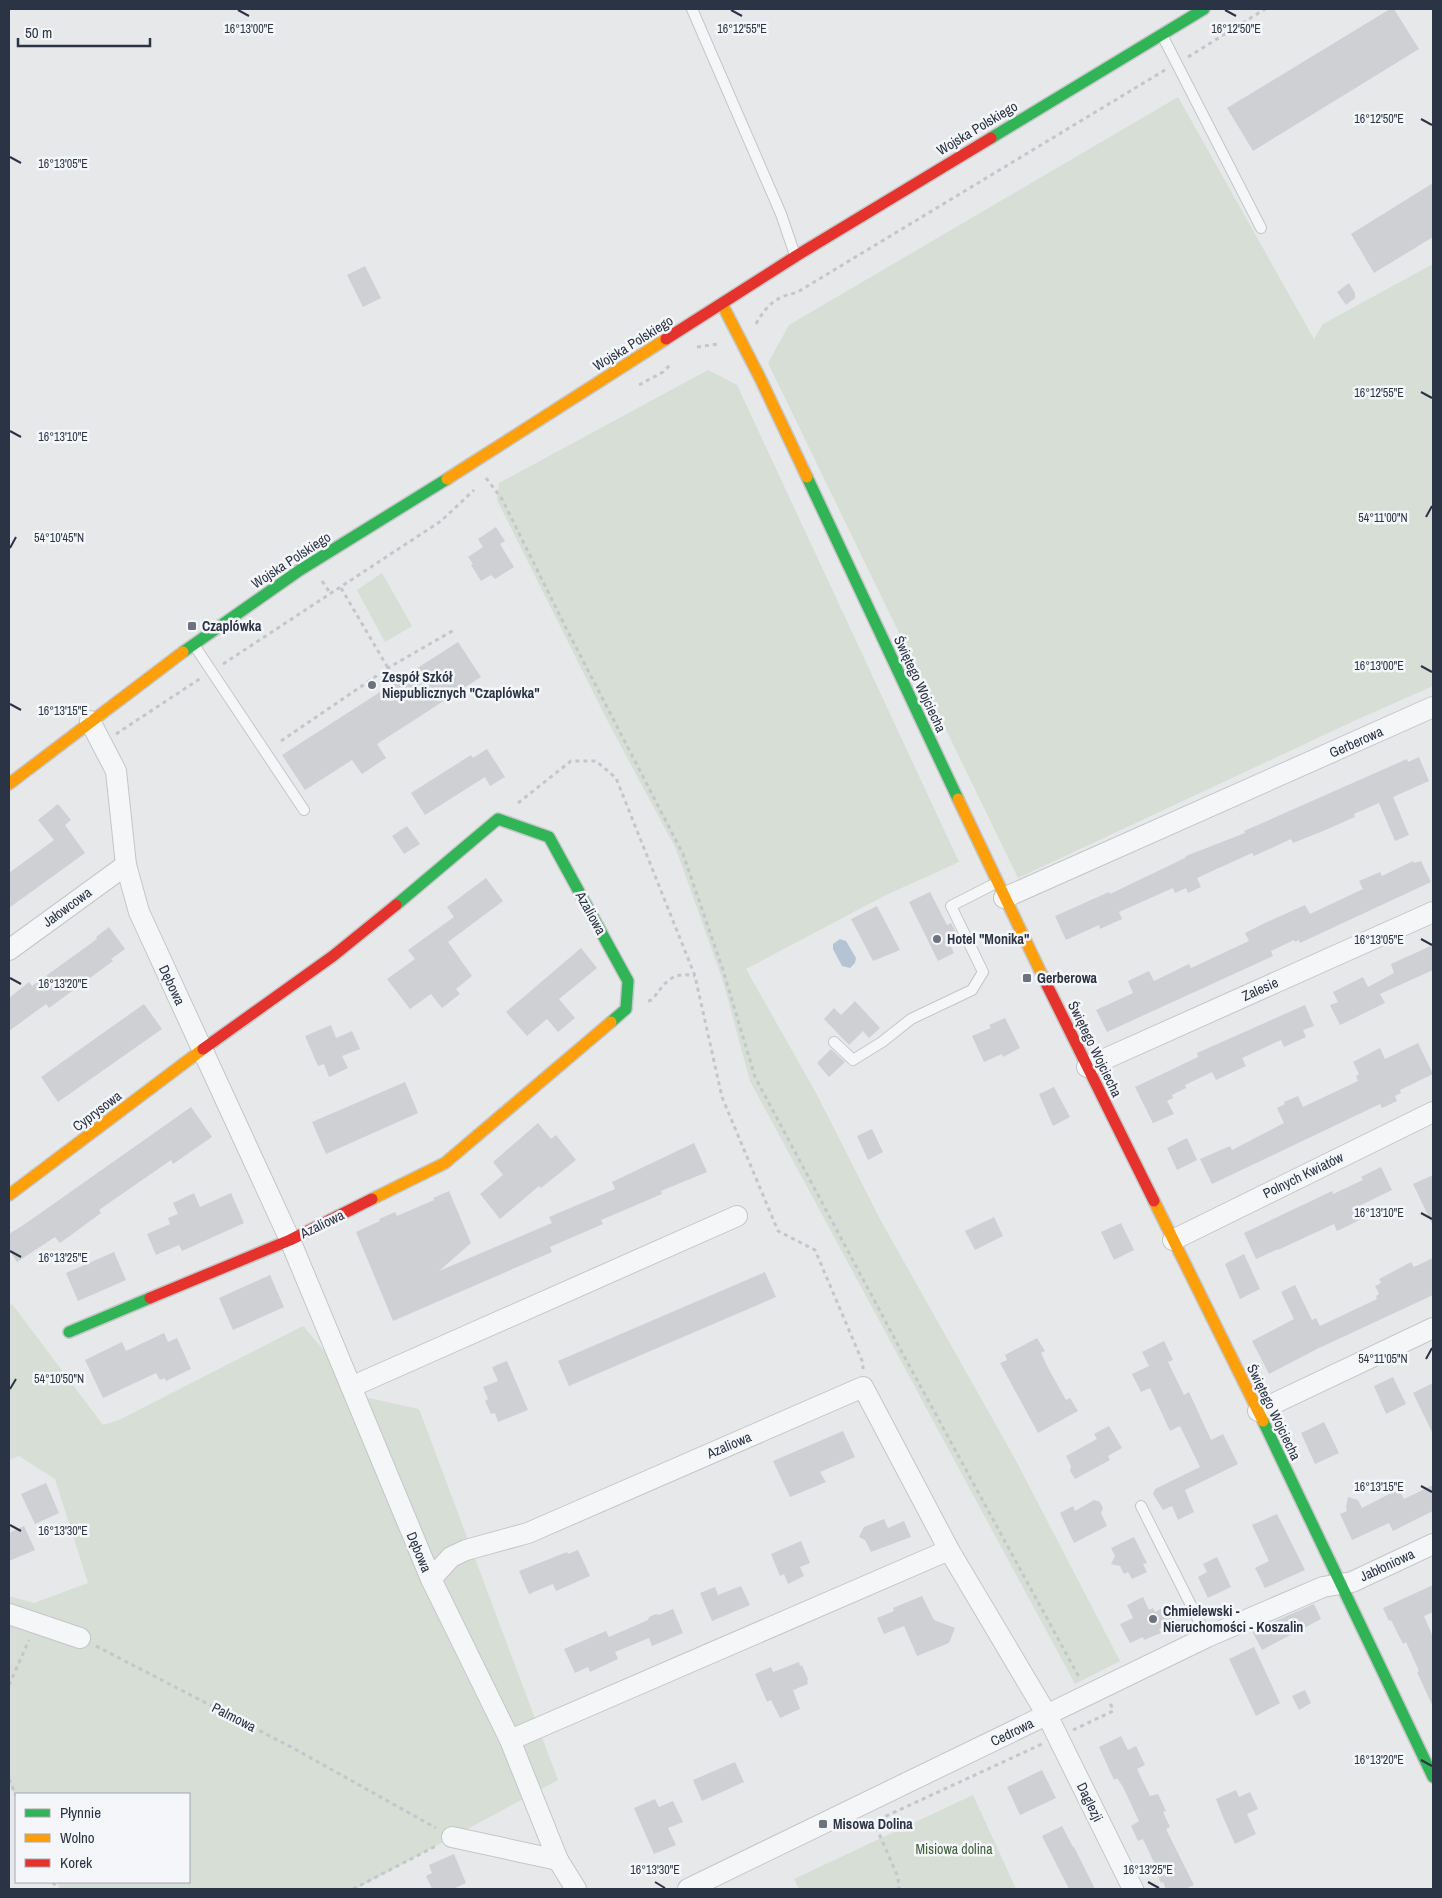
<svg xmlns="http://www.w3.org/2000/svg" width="1442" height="1898" viewBox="0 0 1442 1898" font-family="'Archivo Narrow',sans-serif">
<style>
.green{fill:#d6ded6}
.water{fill:#b4c4d5}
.building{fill:#ced0d3}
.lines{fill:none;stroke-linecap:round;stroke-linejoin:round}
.lane-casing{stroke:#c4c6c8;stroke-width:12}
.street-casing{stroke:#c4c6c8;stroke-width:22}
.fast-casing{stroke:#c4c6c8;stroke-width:14}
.slow-casing{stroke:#c4c6c8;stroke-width:14}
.jam-casing{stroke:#c4c6c8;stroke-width:14}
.path{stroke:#c5c6ca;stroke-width:3;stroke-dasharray:4 4;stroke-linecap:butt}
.lane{stroke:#f5f6f7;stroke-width:10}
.street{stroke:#f5f6f7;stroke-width:20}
.fast{stroke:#30b455;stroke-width:11}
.slow{stroke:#ff9f0a;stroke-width:11}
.jam{stroke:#e5322d;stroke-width:11}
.ticks{fill:none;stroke:#2b3445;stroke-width:2}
.poi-dot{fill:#6c737f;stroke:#f4f6f9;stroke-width:2}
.labels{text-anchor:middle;stroke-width:5;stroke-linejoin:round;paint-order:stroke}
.street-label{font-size:14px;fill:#2b3445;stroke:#f4f6f9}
.poi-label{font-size:14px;font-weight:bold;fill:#2b3445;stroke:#f4f6f9;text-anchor:start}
.park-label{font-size:14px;fill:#3f6138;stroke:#f4f6f9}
.ticks-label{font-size:12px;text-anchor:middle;fill:#2b3445;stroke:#f4f6f9;stroke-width:5;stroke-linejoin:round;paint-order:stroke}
</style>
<rect width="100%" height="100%" fill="#e6e8ea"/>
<g class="green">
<polygon points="1178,97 1314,339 1323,324 1433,264 1433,686 1356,720 1018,878 768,363 789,325"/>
<polygon points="708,370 737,385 959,862 886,895 746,969 816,1093 881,1221 1014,1457 1120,1661 1075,1684 750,1081 723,981 676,849 607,720 497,500 499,483"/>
<polygon points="382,573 412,626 385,642 357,590"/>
<polygon points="12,1304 103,1425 119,1420 303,1326 364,1397 419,1409 558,1780 356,1889 60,1889 57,1882 189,1882 189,1794 16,1794 16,1798 9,1783 9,1596 34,1603 88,1583 55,1479 19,1456 9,1460 9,1307"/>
<polygon points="973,1795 1016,1889 799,1889 794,1879"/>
</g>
<polygon class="water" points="840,939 846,941 856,958 855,963 850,968 842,966 833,949 833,944"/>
<g class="building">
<polygon points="1390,9 1394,9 1419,49 1253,151 1227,108"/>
<polygon points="1433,183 1433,237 1374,273 1351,234"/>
<polygon points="365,266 381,298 363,307 347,275"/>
<polygon points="1349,283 1355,293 1355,298 1346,305 1337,292"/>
<polygon points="496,527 505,541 500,544 514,567 495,579 491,575 481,581 471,565 473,564 468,557 483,547 478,539"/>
<polygon points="458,642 481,677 377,744 386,758 362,774 352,760 305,790 282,755"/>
<polygon points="487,749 505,777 490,786 485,777 425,815 411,793 471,755 473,758"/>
<polygon points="1419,757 1429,781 1393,797 1409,835 1395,841 1379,803 1354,814 1355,817 1323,831 1293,843 1291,839 1254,856 1252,853 1197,878 1201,887 1188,893 1186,888 1175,893 1173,888 1119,912 1122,919 1100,929 1099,925 1066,940 1055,916 1109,892 1110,894 1185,858 1186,856 1245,833 1244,831 1407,759 1408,762"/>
<polygon points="58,804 71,820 65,825 85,853 9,908 9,873 54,840 38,820"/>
<polygon points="407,826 420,844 404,854 392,836"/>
<polygon points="1413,861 1414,863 1421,861 1431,882 1300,943 1299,940 1295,942 1294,940 1271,951 1273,956 1107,1032 1096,1010 1133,993 1128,981 1149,971 1154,981 1189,964 1191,968 1249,941 1245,933 1265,923 1305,905 1310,914 1363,889 1359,881 1380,872 1382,876"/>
<polygon points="486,878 503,901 448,942 472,976 456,989 460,994 442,1008 431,994 410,1009 387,979 415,959 408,950 454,917 447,907"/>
<polygon points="930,892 947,925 951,923 959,938 949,943 954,953 938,961 909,902"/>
<polygon points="877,906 900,950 873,961 851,919"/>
<polygon points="109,927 125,949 111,959 113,961 49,1008 46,1004 9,1031 9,998 29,982 32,986 97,939 96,937"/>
<polygon points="1433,945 1433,970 1380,994 1385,1003 1340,1025 1330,1005 1338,1002 1333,992 1363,977 1368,987 1394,973 1391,964"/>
<polygon points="581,948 597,968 559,999 575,1018 558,1032 547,1019 527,1036 506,1012"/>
<polygon points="855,1001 880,1028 869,1038 863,1031 849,1045 824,1019 834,1008 841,1015"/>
<polygon points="144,1004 162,1029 58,1102 41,1077"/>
<polygon points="1305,1005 1314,1026 1303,1030 1306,1037 1284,1047 1281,1040 1242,1058 1246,1066 1216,1080 1212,1072 1185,1085 1186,1088 1172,1095 1173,1098 1167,1101 1174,1114 1153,1123 1135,1087 1198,1057 1197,1053"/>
<polygon points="1005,1018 1020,1048 1003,1057 1002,1054 984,1062 972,1036 991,1028 989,1025"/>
<polygon points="331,1025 336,1038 352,1031 360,1049 342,1056 348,1068 329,1077 324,1064 318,1066 305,1036"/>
<polygon points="1418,1043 1433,1074 1400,1090 1401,1093 1395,1096 1397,1101 1382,1108 1380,1104 1212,1184 1200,1159 1230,1146 1232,1150 1284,1123 1277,1108 1285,1104 1284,1102 1298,1096 1303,1107 1358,1081 1356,1076 1359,1074 1353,1062 1380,1048 1385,1059"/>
<polygon points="831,1049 845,1062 829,1077 817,1063"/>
<polygon points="405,1082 418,1113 326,1154 312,1122"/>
<polygon points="1054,1087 1070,1117 1053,1126 1039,1094"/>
<polygon points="191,1107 212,1137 173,1164 171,1160 99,1210 101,1213 60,1243 55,1237 17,1262 9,1250 9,1234 25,1224"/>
<polygon points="538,1123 551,1139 556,1135 576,1160 541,1188 539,1186 500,1219 480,1194 503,1175 493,1162"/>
<polygon points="872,1129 883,1152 868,1160 857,1136"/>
<polygon points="1187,1138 1197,1160 1177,1170 1167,1148"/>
<polygon points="694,1143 707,1172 661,1191 662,1194 601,1220 603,1224 550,1247 552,1252 393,1321 356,1232 380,1221 379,1219 395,1212 397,1216 434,1200 433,1198 449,1191 471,1243 439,1271 552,1223 549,1217 615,1189 612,1182"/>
<polygon points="1381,1167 1392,1190 1357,1207 1362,1219 1337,1231 1334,1224 1278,1250 1278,1249 1256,1259 1244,1233 1332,1191 1333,1194 1363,1180 1361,1177"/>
<polygon points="1433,1175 1433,1226 1413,1184"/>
<polygon points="194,1193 200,1207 231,1193 244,1223 182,1251 179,1245 156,1255 147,1234 170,1224 168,1218 178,1214 173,1203"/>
<polygon points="994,1217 1003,1236 975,1250 965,1231"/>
<polygon points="1121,1223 1134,1250 1114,1260 1101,1232"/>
<polygon points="114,1252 126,1280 78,1301 66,1273"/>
<polygon points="1244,1254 1260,1289 1240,1299 1225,1264"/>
<polygon points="1433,1258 1433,1295 1317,1349 1269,1374 1252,1341 1294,1319 1281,1292 1295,1285 1312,1320 1316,1318 1320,1326 1377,1299 1376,1296 1379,1294 1375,1286 1381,1283 1379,1279 1411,1262 1414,1267"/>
<polygon points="765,1272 776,1297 569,1386 558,1361"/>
<polygon points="270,1275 284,1307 233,1330 219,1298"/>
<polygon points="164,1333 168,1342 177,1338 191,1369 166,1381 165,1378 160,1380 156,1373 103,1398 85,1360 122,1342 126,1351"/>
<polygon points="1037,1338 1045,1351 1041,1353 1048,1368 1066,1400 1070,1398 1078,1411 1038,1433 1000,1363 1007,1360 1005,1355"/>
<polygon points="1164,1341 1173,1360 1168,1362 1184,1395 1189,1392 1211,1440 1223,1434 1238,1464 1185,1490 1194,1512 1178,1520 1172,1506 1163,1510 1153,1494 1155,1489 1200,1467 1180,1426 1170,1431 1150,1388 1141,1392 1132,1374 1149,1366 1142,1352"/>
<polygon points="507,1361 528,1410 498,1422 495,1413 491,1414 485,1401 488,1399 483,1387 498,1381 492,1367"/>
<polygon points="1393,1377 1406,1404 1386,1414 1374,1386"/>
<polygon points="1433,1383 1433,1434 1413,1393"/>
<polygon points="1324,1422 1339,1453 1315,1464 1301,1433"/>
<polygon points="1109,1426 1122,1448 1108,1456 1110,1460 1075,1479 1070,1471 1071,1466 1066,1456 1097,1439 1094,1434"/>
<polygon points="843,1431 855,1457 820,1472 826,1482 790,1497 773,1461"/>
<polygon points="46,1483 59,1513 35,1524 21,1494"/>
<polygon points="1433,1485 1433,1511 1393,1531 1389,1523 1352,1540 1340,1514 1347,1511 1346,1507 1348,1497 1358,1500 1362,1508 1399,1489 1404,1499"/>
<polygon points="1094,1500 1100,1502 1103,1508 1101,1513 1107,1526 1074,1543 1060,1513 1073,1506 1075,1511"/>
<polygon points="1277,1514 1305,1570 1265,1588 1255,1568 1269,1561 1252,1525"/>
<polygon points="884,1519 888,1528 904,1521 911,1537 871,1552 865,1540 859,1537 864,1527"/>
<polygon points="24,1526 35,1550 9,1561 9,1533"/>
<polygon points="1134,1537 1147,1563 1143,1564 1147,1572 1132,1579 1128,1572 1124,1574 1120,1566 1111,1564 1115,1556 1111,1548"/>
<polygon points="801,1541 810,1563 800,1567 804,1576 788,1584 784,1574 780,1576 771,1554"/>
<polygon points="578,1550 590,1576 556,1591 553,1584 529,1594 519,1571 567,1552 568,1554"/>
<polygon points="1217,1557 1231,1587 1208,1598 1198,1577 1207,1572 1203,1564"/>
<polygon points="1433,1585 1433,1612 1424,1616 1433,1637 1433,1707 1417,1672 1419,1671 1406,1642 1403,1644 1391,1620 1389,1621 1383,1608"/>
<polygon points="741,1586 750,1605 712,1621 700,1593 715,1587 718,1595"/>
<polygon points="922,1596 934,1620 955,1628 949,1643 917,1656 904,1626 884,1634 877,1618 894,1611 893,1608"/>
<polygon points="1143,1597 1149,1610 1153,1608 1155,1612 1168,1605 1176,1621 1159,1629 1161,1633 1144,1640 1143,1637 1130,1643 1120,1624 1133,1618 1127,1605"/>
<polygon points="1314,1604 1321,1619 1262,1650 1252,1631"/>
<polygon points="673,1609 683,1633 652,1646 649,1638 615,1652 618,1659 590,1672 588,1667 575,1673 564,1649 606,1631 609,1637 648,1620 649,1617 656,1614 659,1615"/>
<polygon points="1254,1647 1280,1703 1256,1716 1229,1659"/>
<polygon points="799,1662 800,1666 802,1665 808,1679 807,1680 808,1684 793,1690 800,1709 780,1718 771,1700 767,1702 755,1674 771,1667 773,1672"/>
<polygon points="1305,1690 1311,1703 1299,1710 1292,1696"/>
<polygon points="1121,1736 1128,1750 1136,1746 1145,1765 1137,1769 1150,1796 1158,1794 1166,1811 1163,1812 1170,1827 1166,1829 1194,1885 1185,1889 1166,1889 1163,1882 1161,1883 1155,1869 1157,1869 1143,1839 1138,1841 1131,1826 1139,1821 1123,1787 1117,1778 1114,1780 1099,1747"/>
<polygon points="735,1762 744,1782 702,1801 693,1780"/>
<polygon points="1042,1770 1056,1798 1020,1815 1007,1787"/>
<polygon points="1236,1790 1239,1797 1250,1792 1258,1809 1247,1814 1256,1834 1235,1844 1223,1817 1216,1799"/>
<polygon points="655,1799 659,1807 673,1801 683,1822 668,1828 676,1845 654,1854 634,1808"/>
<polygon points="1062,1826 1073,1847 1074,1847 1095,1889 1069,1889 1042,1836"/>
<polygon points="454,1854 466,1883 453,1889 432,1889 426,1876 432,1873 429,1865"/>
</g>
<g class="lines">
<g class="lane-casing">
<g id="lane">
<polyline points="692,9 781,214 795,255"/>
<polyline points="1162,35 1261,228"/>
<polyline points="194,645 304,810"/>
<polyline points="834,1042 853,1060 882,1042 911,1019 972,990 983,972 951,906 996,883"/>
<polyline points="1141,1506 1207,1637"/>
</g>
</g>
<g class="street-casing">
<g id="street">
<polyline points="90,721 116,771 126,865 139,912 290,1240 431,1579 510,1740 558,1860 576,1889"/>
<polyline points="1004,898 1433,707"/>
<polyline points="9,950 126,865"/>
<polyline points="1087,1067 1433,912"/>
<polyline points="1173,1240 1433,1112"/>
<polyline points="351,1387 737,1216"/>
<polyline points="1258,1411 1433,1328"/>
<polyline points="431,1579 451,1557 466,1550 528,1533 863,1387 949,1550"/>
<polyline points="9,1614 80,1638"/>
<polyline points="510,1740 949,1550 1047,1715 1133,1889"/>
<polyline points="452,1837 558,1860"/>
<polyline points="688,1889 1207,1637 1323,1587 1352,1582 1433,1544"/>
</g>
</g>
<g class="fast-casing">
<g id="fast">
<polyline points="991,138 1204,9"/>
<polyline points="807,477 958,799"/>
<polyline points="183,652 300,570 447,479"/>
<polyline points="396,905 498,819 549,837 628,981 626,1009 611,1022"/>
<polyline points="69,1332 150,1298"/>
<polyline points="1263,1421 1433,1777"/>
</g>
</g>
<g class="slow-casing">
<g id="slow">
<polyline points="722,304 760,378 807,477"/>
<polyline points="447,479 666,339"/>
<polyline points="9,784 183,652"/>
<polyline points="958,799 1043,977"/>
<polyline points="9,1195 203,1049"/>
<polyline points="372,1199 445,1163 611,1022"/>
<polyline points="1154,1201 1263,1421"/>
</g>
</g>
<g class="jam-casing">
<g id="jam">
<polyline points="666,339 796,256 991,138"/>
<polyline points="1043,977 1154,1201"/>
<polyline points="203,1049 333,956 396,905"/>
<polyline points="150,1298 290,1240 372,1199"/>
</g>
</g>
<g class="path">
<polyline points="1188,57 1265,9"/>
<path d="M756,324C766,306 776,296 796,293L1165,70"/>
<polyline points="697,347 718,344"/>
<polyline points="639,385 663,372 671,364"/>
<polyline points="486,478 502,499 564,624 683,854 723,970 755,1077 904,1356 1080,1679"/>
<polyline points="322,581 331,594"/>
<polyline points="341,588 388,668"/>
<polyline points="223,664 441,521 474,490"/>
<polyline points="116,734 201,678"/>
<polyline points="281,741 388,668 454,630"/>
<polyline points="518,803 571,761 596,761 616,778 695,976 722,1097 778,1231 815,1250 863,1363 863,1369"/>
<path d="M648,1001L652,1000C665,983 671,971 695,976"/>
<polyline points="96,1646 293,1748 436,1828"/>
<polyline points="9,1685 29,1640"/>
<polyline points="1073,1730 1113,1711 1110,1702"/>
<polyline points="9,1779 16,1796"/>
<polyline points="873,1820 898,1877 899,1889"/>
<polyline points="871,1823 1042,1744"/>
<polyline points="53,1882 57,1889"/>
<polyline points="353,1889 436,1846"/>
</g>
<use href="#lane" class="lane"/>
<use href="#street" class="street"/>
<use href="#fast" class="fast"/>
<use href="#slow" class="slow"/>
<use href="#jam" class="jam"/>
</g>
<path class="ticks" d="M238,10L249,16M731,10L742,16M1225,10L1236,16M1421,119L1432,125M10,157L21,163M1421,392L1432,398M10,431L21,437M1426,517L1432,506M10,548L16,537M1421,666L1432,672M10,704L21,710M1421,939L1432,945M10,978L21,984M1421,1213L1432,1219M10,1251L21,1257M1426,1359L1432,1348M10,1389L16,1379M1421,1486L1432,1492M10,1525L21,1531M1421,1760L1432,1766M655,1882L665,1888M1148,1882L1159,1888"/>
<g class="poi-dot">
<rect x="187" y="621" width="10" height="10" rx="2.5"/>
<circle cx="372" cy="685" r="5"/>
<circle cx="937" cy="939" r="5"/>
<rect x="1022" y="973" width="10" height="10" rx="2.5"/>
<circle cx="1153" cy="1619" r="5"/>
<rect x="818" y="1819" width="10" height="10" rx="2.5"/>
</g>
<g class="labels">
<g class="street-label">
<text transform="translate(977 128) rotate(-31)" y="5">Wojska Polskiego</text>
<text transform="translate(633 343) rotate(-32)" y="5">Wojska Polskiego</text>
<text transform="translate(291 560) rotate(-33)" y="5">Wojska Polskiego</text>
<text transform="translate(920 684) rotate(65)" y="5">Świętego Wojciecha</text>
<text transform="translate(1356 742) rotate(-24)" y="5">Gerberowa</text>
<text transform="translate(67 907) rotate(-36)" y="5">Jałowcowa</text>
<text transform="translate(591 913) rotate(61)" y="5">Azaliowa</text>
<text transform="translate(172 985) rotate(65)" y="5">Dębowa</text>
<text transform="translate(1260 989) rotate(-24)" y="5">Zalesie</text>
<text transform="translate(1095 1049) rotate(64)" y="5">Świętego Wojciecha</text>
<text transform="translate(97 1111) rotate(-37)" y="5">Cyprysowa</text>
<text transform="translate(1303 1175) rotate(-26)" y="5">Polnych Kwiatów</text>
<text transform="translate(322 1224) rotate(-26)" y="5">Azaliowa</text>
<text transform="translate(1274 1412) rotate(64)" y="5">Świętego Wojciecha</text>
<text transform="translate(729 1445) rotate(-23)" y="5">Azaliowa</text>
<text transform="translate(419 1552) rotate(67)" y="5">Dębowa</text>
<text transform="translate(1387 1565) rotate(-25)" y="5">Jabłoniowa</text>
<text transform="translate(234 1717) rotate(27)" y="5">Palmowa</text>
<text transform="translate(1012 1732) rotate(-26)" y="5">Cedrowa</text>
<text transform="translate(1090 1802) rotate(64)" y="5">Daglezji</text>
</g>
<g class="poi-label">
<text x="202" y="631">Czaplówka</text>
<text x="382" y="682">Zespół Szkół<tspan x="382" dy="16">Niepublicznych "Czaplówka"</tspan></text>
<text x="947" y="944">Hotel "Monika"</text>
<text x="1037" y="983">Gerberowa</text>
<text x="1163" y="1616">Chmielewski -<tspan x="1163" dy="16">Nieruchomości - Koszalin</tspan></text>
<text x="833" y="1829">Misowa Dolina</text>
</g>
<g class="park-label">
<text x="954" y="1854">Misiowa dolina</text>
</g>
</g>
<g class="ticks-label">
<text x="249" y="33">16°13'00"E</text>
<text x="742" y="33">16°12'55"E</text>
<text x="1236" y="33">16°12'50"E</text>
<text x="1379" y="123">16°12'50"E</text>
<text x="63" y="168">16°13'05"E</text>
<text x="1379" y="397">16°12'55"E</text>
<text x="63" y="441">16°13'10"E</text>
<text x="1383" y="522">54°11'00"N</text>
<text x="59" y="542">54°10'45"N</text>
<text x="1379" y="670">16°13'00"E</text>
<text x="63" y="715">16°13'15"E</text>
<text x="1379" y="944">16°13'05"E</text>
<text x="63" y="988">16°13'20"E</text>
<text x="1379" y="1217">16°13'10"E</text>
<text x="63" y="1262">16°13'25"E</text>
<text x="1383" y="1363">54°11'05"N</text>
<text x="59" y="1383">54°10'50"N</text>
<text x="1379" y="1491">16°13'15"E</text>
<text x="63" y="1535">16°13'30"E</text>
<text x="1379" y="1764">16°13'20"E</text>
<text x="655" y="1874">16°13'30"E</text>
<text x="1148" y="1874">16°13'25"E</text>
</g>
<rect width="1442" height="1898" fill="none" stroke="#2b3445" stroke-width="20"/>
<rect x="15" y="1793" width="175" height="90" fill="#f4f6f9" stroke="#a4a8b1"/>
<rect x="25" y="1809" width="25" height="8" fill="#30b455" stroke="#a4a8b1"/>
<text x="60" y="1818" font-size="15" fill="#2b3445">Płynnie</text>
<rect x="25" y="1834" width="25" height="8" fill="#ff9f0a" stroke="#a4a8b1"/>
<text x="60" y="1843" font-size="15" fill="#2b3445">Wolno</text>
<rect x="25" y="1859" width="25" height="8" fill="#e5322d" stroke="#a4a8b1"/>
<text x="60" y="1868" font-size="15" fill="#2b3445">Korek</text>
<path d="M18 38v8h132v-8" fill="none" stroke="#2b3445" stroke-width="2.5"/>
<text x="25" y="38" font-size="15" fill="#2b3445" stroke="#f4f6f9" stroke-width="4" paint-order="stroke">50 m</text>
</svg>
